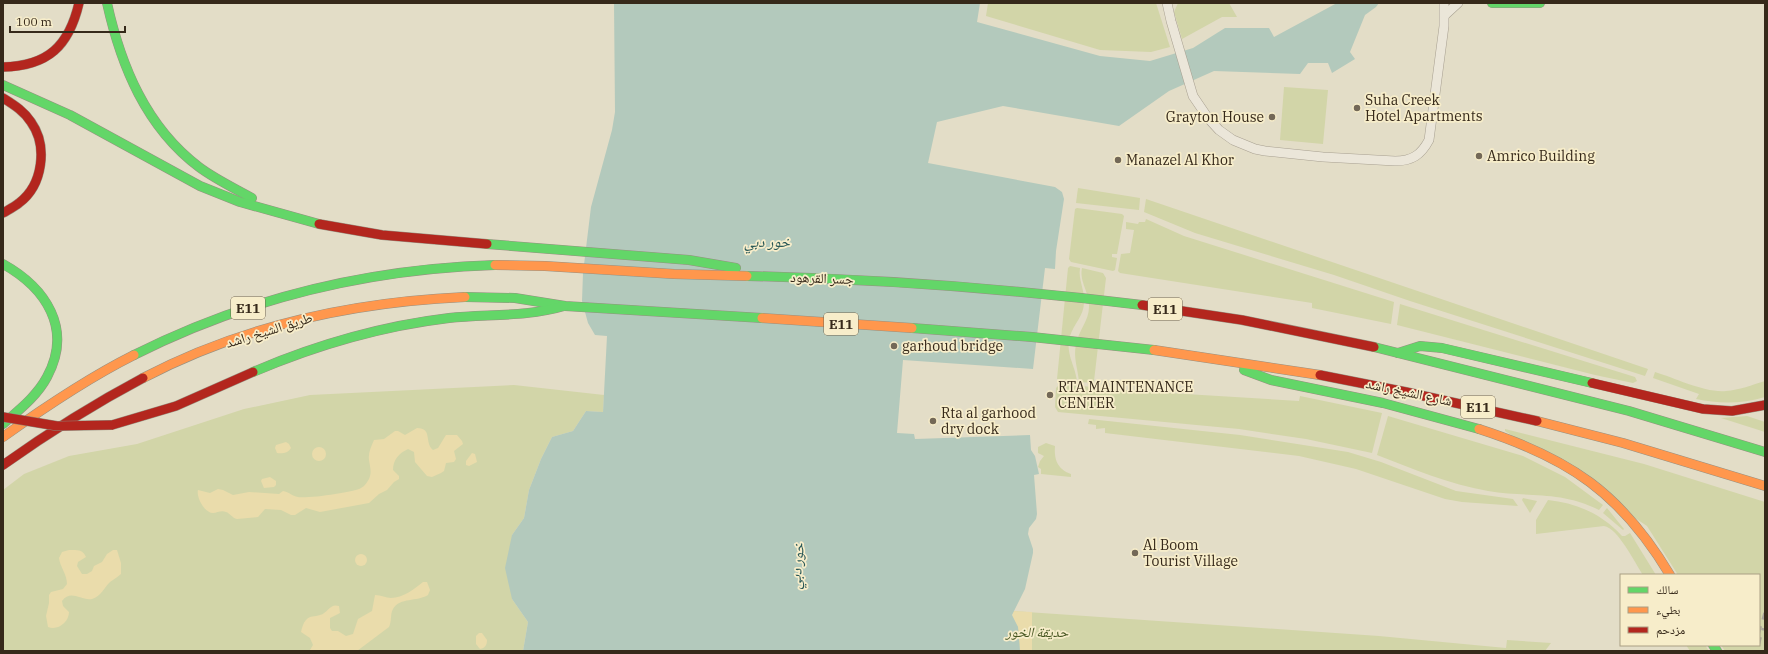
<svg xmlns="http://www.w3.org/2000/svg" width="1768" height="654" viewBox="0 0 1768 654" font-family="'IBM Plex Serif','Noto Naskh Arabic',serif">
<style>
.green{fill:#d2d5a8}
.sand{fill:#eadcab}
.water{fill:#b3c9bc}
.lines{fill:none;stroke-linecap:round;stroke-linejoin:round}
.street-casing{stroke:#a8a091;stroke-width:10}
.fast-casing{stroke:#979081;stroke-width:10}
.slow-casing{stroke:#979081;stroke-width:10}
.jam-casing{stroke:#979081;stroke-width:10}
.street{stroke:#ebe6d9;stroke-width:9}
.fast{stroke:#63d668;stroke-width:9}
.slow{stroke:#ff974d;stroke-width:9}
.jam{stroke:#b3261e;stroke-width:9}
.rail{stroke:#a9a59a;stroke-width:2.5;stroke-dasharray:7 7;stroke-linecap:butt}
.jam-bridge-casing{stroke:#8d8678;stroke-width:10;stroke-linecap:butt}
.jam-bridge{stroke:#b3261e;stroke-width:9}
.poi-dot{fill:#736857;stroke:#f7edca;stroke-width:1.5}
.labels{text-anchor:middle;stroke-width:3.5;stroke-linejoin:round;paint-order:stroke}
.shield{fill:#f7edca;stroke:#70644f;stroke-width:1}
.shield-label{font-size:13px;font-weight:bold;fill:#36291a}
.poi-label{font-size:14px;fill:#36291a;stroke:#f7edca;text-anchor:start}
.street-label{font-size:14px;fill:#36291a;stroke:#f7edca}
.park-label{font-size:14px;font-style:italic;fill:#44541f;stroke:#f7edca}
.water-label{font-size:15px;font-style:italic;fill:#285756;stroke:#f7edca}
</style>
<rect width="100%" height="100%" fill="#e3ddc7"/>
<g class="green">
<polygon points="988,3 1156,3 1170,47 1151,52 1100,50 986,16"/>
<polygon points="1178,3 1229,3 1237,17 1222,17 1182,39 1174,12"/>
<polygon points="1284,87 1328,90 1323,144 1280,140"/>
<polygon points="1078,188 1140,198 1139,210 1076,203"/>
<polygon points="1146,199 1648,369 1645,376 1410,301 1334,275 1195,233 1144,212"/>
<polygon points="1077,208 1122,214 1124,216 1117,254 1112,254 1112,257 1117,258 1115,270 1113,271 1071,262 1069,259 1075,209"/>
<polygon points="1146,219 1184,236 1394,302 1391,324 1312,308 1312,303 1120,273 1118,271 1121,254 1130,253 1134,230 1126,229 1126,222 1138,224 1139,222 1145,222"/>
<path d="M1070,266L1080,268C1078,280 1085,290 1084,302C1084,316 1074,323 1070,336C1065,353 1075,365 1077,381L1057,379L1068,268Z"/>
<path d="M1082,268L1103,273L1106,278L1094,381L1093,383L1079,382C1078,369 1073,357 1076,345C1078,331 1089,321 1089,307C1090,293 1079,282 1082,268Z"/>
<polygon points="1400,304 1635,377 1637,381 1633,383 1595,375 1397,325"/>
<path d="M1655,372C1675,378 1705,393 1726,391C1739,390 1752,385 1765,381V397C1742,404 1719,404 1696,399L1699,394L1653,378Z"/>
<polygon points="1060,384 1136,391 1299,401 1300,396 1382,413 1372,453 1306,439 1239,429 1058,412 1055,407 1056,388"/>
<polygon points="514,385 604,395 603,412 586,411 573,431 552,437 541,459 529,490 524,518 512,535 512,599 528,622 523,651 3,651 3,490 24,474 69,456 137,444 244,409 310,395"/>
<path d="M1388,416L1523,456L1565,477L1603,505L1599,510C1559,490 1529,498 1488,491C1449,484 1413,469 1377,455Z"/>
<polygon points="1747,416 1765,422 1765,432 1721,418"/>
<polygon points="1089,419 1240,435 1348,452 1381,462 1456,491 1513,499 1518,506 1462,502 1445,499 1356,469 1299,456 1105,433 1105,428 1096,429 1096,425 1088,424"/>
<polygon points="1505,429 1644,464 1765,502 1765,651 1725,651 1721,645 1759,645 1759,575 1678,575 1647,526 1505,431"/>
<path d="M1046,443L1055,446C1054,459 1057,469 1071,474V477L1041,474V469L1038,467L1040,461L1044,456L1038,453V447Z"/>
<polygon points="1523,498 1537,501 1530,513 1522,500"/>
<path d="M1548,500C1577,503 1602,514 1622,536H1625L1630,533L1656,575H1643C1635,563 1618,528 1604,526L1536,534V520Z"/>
<polygon points="1607,508 1624,529 1623,530 1603,513"/>
<polygon points="1013,611 1379,636 1506,648 1507,640 1551,643 1545,651 1020,651 1016,624 1013,620"/>
<polygon points="1686,645 1705,645 1709,651 1690,651"/>
</g>
<g class="sand">
<path d="M417,428C433,428 424,443 433,450L438,448L446,435H457L462,441L463,444L454,451L456,459L454,462L446,463L444,471L441,473L432,477L427,476L415,462L414,452L408,449C399,453 393,460 393,470L399,476V479L394,482L387,490L379,494L369,503L320,512L306,508L295,515H291L281,510L265,509L258,517L237,519C232,518 230,513 226,512C221,510 217,513 213,513C204,513 196,496 198,490L210,493L218,489L223,490L233,495L249,492L279,494L283,491C289,492 292,496 298,497C306,499 355,492 361,488C365,486 367,482 369,479C372,472 370,467 369,460C368,453 371,447 374,440L384,439L395,431H398L405,435Z"/>
<path d="M286,442L289,444L291,448C288,453 282,454 277,453L275,448L276,445Z"/>
<circle cx="319" cy="454" r="7"/>
<polygon points="472,453 475,454 477,462 469,466 466,465 466,461"/>
<polygon points="270,477 276,481 276,485 274,487 264,488 261,481 262,479"/>
<path d="M69,550C76,550 83,549 86,557L78,562L77,566L82,574H87L92,571L94,566L102,562L107,554L113,550H117L121,563V574C118,577 114,579 110,582C104,588 101,596 92,599C81,601 71,589 62,601L63,606L69,612C69,622 58,631 48,627L46,616L49,603V595L51,592L63,589L67,584C67,574 60,567 59,558L62,552Z"/>
<circle cx="361" cy="560" r="6"/>
<path d="M423,582H427L430,590L428,595C417,602 400,597 393,609C390,614 392,621 389,627L357,651L310,650L313,645L310,638L301,632C302,628 303,623 306,620C310,615 315,617 320,615C328,613 330,603 339,606L340,613L330,618V628L332,631H338L346,636L353,634L358,619L372,611L375,595C381,595 386,598 391,598C403,598 414,589 423,582Z"/>
<polygon points="1013,611 1032,612 1032,651 1020,651 1018,627 1012,617"/>
<path d="M479,633H482L487,640C487,645 485,648 480,649L476,644V636Z"/>
</g>
<polygon class="water" points="614,3 980,3 977,22 1100,56 1150,61 1193,48 1225,28 1269,28 1274,37 1337,3 1379,3 1376,7 1365,15 1350,52 1355,59 1332,73 1328,63 1308,63 1300,74 1214,71 1169,91 1119,126 1003,106 937,122 928,163 1055,187 1062,192 1064,199 1056,251 1055,269 1045,268 1033,369 903,360 897,433 914,434 915,439 1030,435 1031,450 1035,456 1039,474 1034,475 1037,514 1036,519 1029,528 1028,534 1033,549 1033,553 1025,589 1012,615 1018,627 1020,651 523,651 528,622 512,599 505,568 512,535 524,518 529,490 541,459 552,437 573,431 586,411 603,412 607,336 595,335 588,323 582,301 583,273 591,207 612,130 615,112"/>
<g class="lines">
<g class="street-casing">
<g id="street">
<path d="M1167,3L1171,21L1193,96L1208,118L1219,130L1233,140L1255,149L1265,151L1323,157L1395,161C1412,161 1421,155 1429,140L1444,26V3"/>
<polyline points="1445,15 1458,3"/>
</g>
</g>
<g class="fast-casing">
<g id="fast">
<path d="M107,3C121,66 146,127 199,167C215,179 234,188 252,198"/>
<polyline points="1492,3 1540,3"/>
<polyline points="3,85 70,115 200,186 240,202 319,224"/>
<polyline points="487,244 689,260 736,268"/>
<path d="M3,264C46,288 73,329 47,377C37,396 19,410 3,424"/>
<path d="M747,276C879,279 1010,289 1142,305"/>
<polyline points="465,297 515,298 565,306 762,318"/>
<polyline points="912,328 1032,337 1154,350"/>
<polyline points="1374,347 1629,411 1765,452"/>
<polyline points="1398,353 1420,346 1442,348 1592,383"/>
<path d="M134,355C247,298 369,269 495,265"/>
<polyline points="1244,370 1271,380 1383,403 1479,429"/>
<path d="M253,372C316,345 382,326 449,318C488,314 527,317 564,306"/>
<polyline points="1713,645 1717,651"/>
</g>
</g>
<g class="slow-casing">
<g id="slow">
<polyline points="495,265 545,266 674,274 747,276"/>
<polyline points="762,318 912,328"/>
<polyline points="1154,350 1320,375"/>
<path d="M143,378C242,326 354,302 465,297"/>
<polyline points="1537,421 1623,443 1765,486"/>
<path d="M1479,429C1569,458 1621,493 1670,575"/>
<path d="M3,437C45,407 88,378 134,355"/>
</g>
</g>
<g class="jam-casing">
<g id="jam">
<path d="M3,67C48,66 69,46 79,3"/>
<path d="M3,98C14,105 24,111 31,122C48,146 43,185 19,203C14,207 8,210 3,213"/>
<polyline points="319,224 382,235 487,244"/>
<polyline points="1142,305 1242,320 1374,347"/>
<polyline points="1320,375 1406,392 1537,421"/>
<polyline points="1592,383 1703,409 1732,411 1765,405"/>
<polyline points="112,425 176,406 253,372"/>
<path d="M3,465C48,433 94,404 143,378"/>
</g>
</g>
<use href="#street" class="street"/>
<use href="#fast" class="fast"/>
<use href="#slow" class="slow"/>
<use href="#jam" class="jam"/>
<g class="rail">
<polyline points="1759,633 1765,611"/>
<polyline points="1759,644 1763,628"/>
</g>
<g class="jam-bridge-casing">
<polyline id="jam-bridge" points="3,417 57,426 112,425"/>
</g>
<use href="#jam-bridge" class="jam-bridge"/>
</g>
<g class="poi-dot">
<circle cx="1357" cy="108" r="4"/>
<circle cx="1272" cy="117" r="4"/>
<circle cx="1479" cy="156" r="4"/>
<circle cx="1118" cy="160" r="4"/>
<circle cx="894" cy="346" r="4"/>
<circle cx="1050" cy="395" r="4"/>
<circle cx="933" cy="421" r="4"/>
<circle cx="1135" cy="553" r="4"/>
</g>
<g class="labels">
<g class="shield">
<rect x="231" y="297" width="34" height="22" rx="3"/>
<rect x="1148" y="298" width="34" height="22" rx="3"/>
<rect x="824" y="313" width="34" height="22" rx="3"/>
<rect x="1461" y="396" width="34" height="22" rx="3"/>
</g>
<g class="shield-label">
<text x="248" y="313">E11</text>
<text x="1165" y="314">E11</text>
<text x="841" y="329">E11</text>
<text x="1478" y="412">E11</text>
</g>
<g class="poi-label">
<text x="1365" y="105">Suha Creek<tspan x="1365" dy="16">Hotel Apartments</tspan></text>
<text x="1264" y="122" text-anchor="end">Grayton House</text>
<text x="1487" y="161">Amrico Building</text>
<text x="1126" y="165">Manazel Al Khor</text>
<text x="902" y="351">garhoud bridge</text>
<text x="1058" y="392">RTA MAINTENANCE<tspan x="1058" dy="16">CENTER</tspan></text>
<text x="941" y="418">Rta al garhood<tspan x="941" dy="16">dry dock</tspan></text>
<text x="1143" y="550">Al Boom<tspan x="1143" dy="16">Tourist Village</tspan></text>
</g>
<g class="street-label">
<text transform="translate(822 278) rotate(2)" y="5">جسر القرهود</text>
<text transform="translate(269 330) rotate(-17)" y="5">طريق الشيخ راشد</text>
<text transform="translate(1409 392) rotate(12)" y="5">شارع الشيخ راشد</text>
</g>
<g class="park-label">
<text x="1037" y="637">حديقة الخور</text>
</g>
<g class="water-label">
<text x="767" y="247">خور دبي</text>
<text transform="translate(797 566) rotate(-85)" y="5">خور دبي</text>
</g>
</g>
<rect width="1768" height="654" fill="none" stroke="#36291a" stroke-width="8"/>
<rect x="1620" y="574" width="140" height="72" fill="#f7edca" stroke="#aa9f84"/>
<rect x="1628" y="587" width="20" height="6" fill="#63d668" stroke="#aa9f84"/>
<text x="1656" y="594" font-size="12" fill="#36291a">سالك</text>
<rect x="1628" y="607" width="20" height="6" fill="#ff974d" stroke="#aa9f84"/>
<text x="1656" y="614" font-size="12" fill="#36291a">بطيء</text>
<rect x="1628" y="627" width="20" height="6" fill="#b3261e" stroke="#aa9f84"/>
<text x="1656" y="634" font-size="12" fill="#36291a">مزدحم</text>
<path d="M10 26v6h115v-6" fill="none" stroke="#36291a" stroke-width="2"/>
<text x="16" y="26" font-size="12" fill="#36291a" stroke="#f7edca" stroke-width="3" paint-order="stroke">100 m</text>
</svg>
